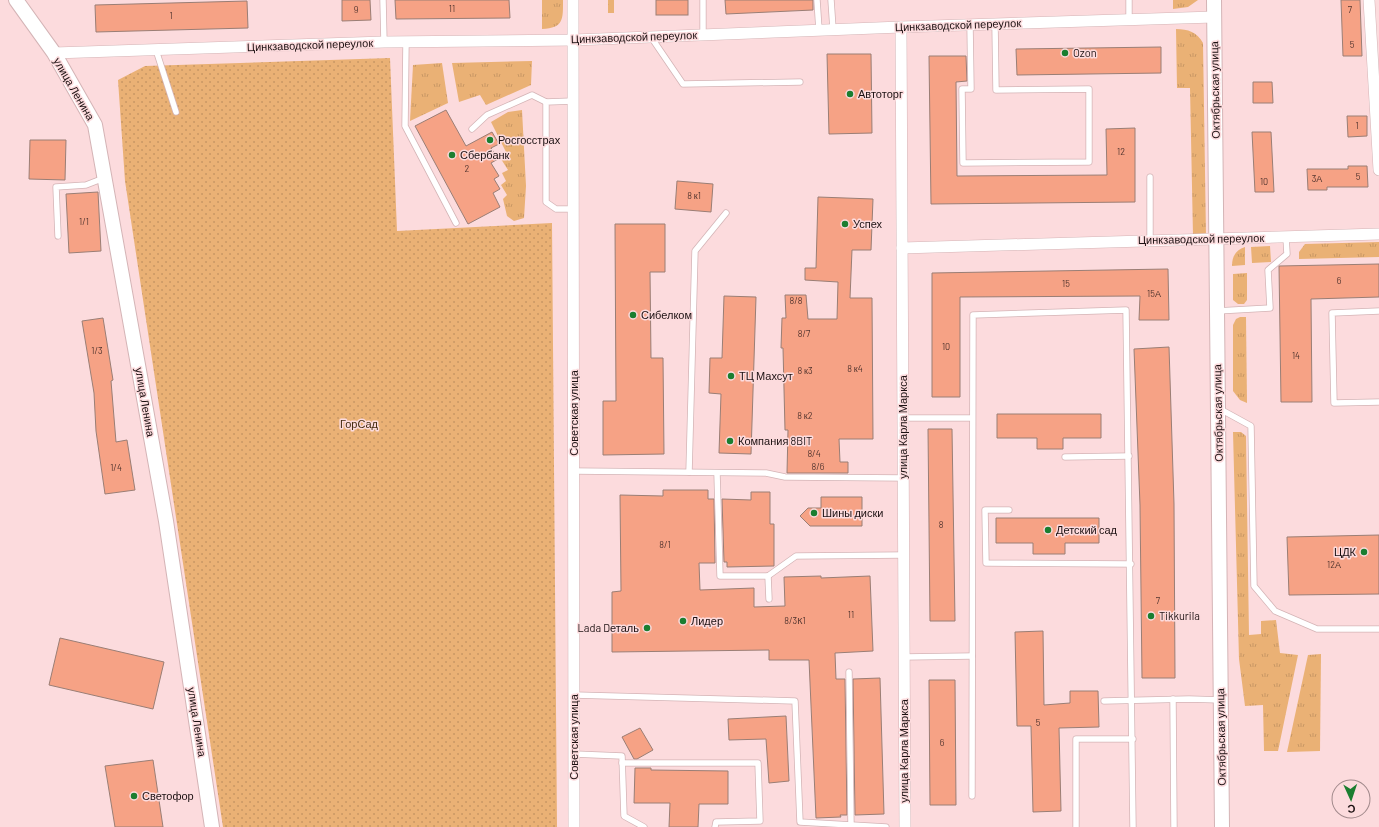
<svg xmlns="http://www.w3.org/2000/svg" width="1379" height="827" viewBox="0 0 1379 827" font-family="Barlow,sans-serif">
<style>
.grass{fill:url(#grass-tufts)}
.park{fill:url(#park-dots)}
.building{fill:#f6a285;stroke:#9a7e75}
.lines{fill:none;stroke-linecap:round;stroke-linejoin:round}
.service-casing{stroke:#d4b4b6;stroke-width:7}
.minor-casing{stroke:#d4b4b6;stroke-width:12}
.tertiary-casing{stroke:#d4b4b6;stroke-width:16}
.service{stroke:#fff;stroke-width:5.5}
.minor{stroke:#fff;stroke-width:11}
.tertiary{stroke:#fff;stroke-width:14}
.poi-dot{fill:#1b7e30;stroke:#fcdbdd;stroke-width:1.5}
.labels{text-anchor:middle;stroke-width:3;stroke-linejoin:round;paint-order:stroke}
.number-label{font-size:9px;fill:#52352f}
.street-label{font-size:11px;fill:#1c1112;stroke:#fcdbdd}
.poi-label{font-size:11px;fill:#1c1112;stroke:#fcdbdd;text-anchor:start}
.park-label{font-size:11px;fill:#442b0f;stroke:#fcdbdd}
</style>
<defs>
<pattern id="grass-tufts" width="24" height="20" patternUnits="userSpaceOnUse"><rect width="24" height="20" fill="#eab175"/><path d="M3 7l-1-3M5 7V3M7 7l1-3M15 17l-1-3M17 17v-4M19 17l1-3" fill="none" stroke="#c89764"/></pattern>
<pattern id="park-dots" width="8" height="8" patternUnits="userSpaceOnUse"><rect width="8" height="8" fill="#eab175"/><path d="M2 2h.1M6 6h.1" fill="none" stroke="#c89764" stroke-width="1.8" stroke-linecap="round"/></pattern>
</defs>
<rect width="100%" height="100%" fill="#fcdbdd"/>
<g class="grass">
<path d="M542,0H563C563,19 564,28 542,29Z"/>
<rect x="608" y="0" width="6" height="13"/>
<polygon points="1173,0 1198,0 1188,7 1173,9"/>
<path d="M1176,29C1188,29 1197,32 1203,43L1206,236H1193L1190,88H1177Z"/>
<polygon points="532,61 531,85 486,105 480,95 459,102 452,63"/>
<polygon points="442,63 448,103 410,121 413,65"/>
<polygon points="522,110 526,186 524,218 514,221 507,216 503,199 507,195 501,185 506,181 502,173 508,170 501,159 507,154 491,122 508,112"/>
<polygon points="1379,242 1379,257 1299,259 1299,252 1305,244"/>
<polygon points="1270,246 1271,262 1252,263 1251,247"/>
<path d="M1245,247V265L1232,266C1232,256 1236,250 1245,247Z"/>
<polygon points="1247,273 1247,300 1244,304 1238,304 1233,300 1233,274"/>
<polygon points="1240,317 1246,317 1247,403 1240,400 1233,391 1233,325 1236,319"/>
<polygon points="1233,432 1241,432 1246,436 1249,635 1261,634 1261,621 1276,620 1280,653 1298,655 1278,751 1264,751 1263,705 1245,706 1239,659"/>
<polygon points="1321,654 1320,751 1287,752 1308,655"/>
</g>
<polygon class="park" points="390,58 397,231 552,223 557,827 223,827 125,181 118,80 145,66"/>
<g class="building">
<polygon points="342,0 370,0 371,20 342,21"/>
<polygon points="395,0 509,0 510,18 396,19"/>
<rect x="656" y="0" width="32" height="15"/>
<polygon points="725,0 813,0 813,10 726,14"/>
<polygon points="1341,0 1360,0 1362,56 1343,56"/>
<polygon points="247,1 248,28 96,32 95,5"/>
<polygon points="1161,47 1161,73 1017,75 1016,49"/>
<polygon points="827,54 871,54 872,133 829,134"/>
<polygon points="929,56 966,56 967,81 956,82 957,176 1107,175 1106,129 1135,128 1135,202 931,204"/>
<polygon points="1253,82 1272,82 1273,103 1253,103"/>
<polygon points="446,110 466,146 492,132 499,144 491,148 498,159 491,163 499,176 494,179 500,189 493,193 500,207 468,224 415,126"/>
<polygon points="1347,116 1367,116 1367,136 1348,137"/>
<polygon points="1252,132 1271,132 1274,192 1255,192"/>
<polygon points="30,140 66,140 65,180 29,179"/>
<polygon points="1348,166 1367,166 1368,187 1327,187 1327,190 1308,190 1307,169 1348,169"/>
<polygon points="677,181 713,184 711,212 675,209"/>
<polygon points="98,192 101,251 69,253 66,194"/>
<polygon points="818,197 873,199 871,250 852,250 850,298 872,298 873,439 839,439 840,462 848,462 848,473 787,473 788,430 785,430 783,348 781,348 782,318 786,318 785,295 806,295 808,319 837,319 838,282 805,280 805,268 816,268"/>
<polygon points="615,224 665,224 665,272 650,272 651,358 663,358 664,454 603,455 603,401 616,401"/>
<polygon points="1379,264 1379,297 1311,299 1312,402 1281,402 1279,266"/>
<polygon points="1168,269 1169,320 1139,320 1140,296 960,297 960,397 932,397 932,273"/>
<polygon points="724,296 756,297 751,454 719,453 721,394 709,393 710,358 722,358"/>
<polygon points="103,318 113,380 111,381 116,442 127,440 135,490 105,494 96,431 94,393 82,321"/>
<polygon points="1169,347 1174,504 1175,678 1142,678 1140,505 1134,349"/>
<polygon points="997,414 1101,414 1101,438 1063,438 1063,449 1037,449 1037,438 997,438"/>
<polygon points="928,429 952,429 955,621 930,621"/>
<polygon points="663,490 708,490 708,499 714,499 715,563 699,563 700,590 754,588 754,607 785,606 784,577 821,576 821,578 870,576 873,651 835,653 836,679 845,679 847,815 840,815 841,817 816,818 809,660 769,660 769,650 612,652 612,592 621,591 620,495 663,496"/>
<polygon points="751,492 770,492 770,524 774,524 774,566 727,567 727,562 724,562 722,499 751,500"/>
<polygon points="821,497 862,497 862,526 810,526 800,516 808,508 821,508"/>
<polygon points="996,518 1099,518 1099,543 1065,543 1065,554 1033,554 1033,543 996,543"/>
<polygon points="1379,535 1379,594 1289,595 1287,537"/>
<polygon points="1043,631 1044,705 1070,703 1070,691 1098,691 1099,727 1059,728 1061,811 1033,812 1031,726 1017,726 1015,632"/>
<polygon points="60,638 164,662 153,709 49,685"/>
<polygon points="880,678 884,814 855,815 853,679"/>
<polygon points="929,680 955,680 956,805 930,805"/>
<polygon points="786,716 789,781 769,783 766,739 729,740 728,719"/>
<polygon points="640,728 653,750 637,759 634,759 622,737"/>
<polygon points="153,760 163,827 115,827 105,766"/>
<polygon points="635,768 651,768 651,770 728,771 728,804 699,804 698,827 669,827 670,803 634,803"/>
</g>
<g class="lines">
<g class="service-casing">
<g id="service">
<polyline points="383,0 384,42"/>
<polyline points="703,0 703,35"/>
<polyline points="817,0 819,30"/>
<polyline points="831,0 833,29"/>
<polyline points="1129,20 1129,0"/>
<polyline points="970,25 971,89 962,89 963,163 1089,162 1089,89 996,90 995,24"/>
<polyline points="651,37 683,84 800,82"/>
<polyline points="406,42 405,126 456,223"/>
<polyline points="156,50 176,112"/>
<polyline points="472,129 487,115 532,95 546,102"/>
<polyline points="573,209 556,209 546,202 546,102 573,101"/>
<polyline points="58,236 56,187 86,185 104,178"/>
<polyline points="1150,240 1150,177"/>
<polyline points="1217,311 1270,308 1268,270 1287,254 1286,237"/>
<polyline points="1379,311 1332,313 1334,403 1379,402"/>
<polyline points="1220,409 1251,426 1254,586 1275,611 1317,629 1379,629"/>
<polyline points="903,418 972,418"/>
<polyline points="1065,457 1129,456"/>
<polyline points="574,471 766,473 785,477 903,478"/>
<polyline points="689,472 695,251 726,213"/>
<polyline points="717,473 720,576 768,576 796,556 903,555"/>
<polyline points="1009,510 985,510 986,563 1131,564"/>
<polyline points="768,576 769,599"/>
<polyline points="904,657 972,656"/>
<polyline points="849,672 851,825"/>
<polyline points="574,695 795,701 800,822 886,827"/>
<polyline points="1173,699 1174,827"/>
<polyline points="1104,701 1189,699 1221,700"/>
<polyline points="574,754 622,756 624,816 644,827"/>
<polyline points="622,763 758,763 760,821 716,822 715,827"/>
<polyline points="972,796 973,315 1126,310 1133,827"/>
<polyline points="1076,827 1076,739 1133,739"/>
</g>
</g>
<g class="minor-casing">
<g id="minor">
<polyline points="573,0 574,827"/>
<polyline points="1369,0 1379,170"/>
<polyline points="901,27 905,827"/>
<polyline points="54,53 384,42 574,40 901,27 1214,17"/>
<polyline points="902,248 1379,234"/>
</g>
</g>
<g class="tertiary-casing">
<g id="tertiary">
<polyline points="16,0 54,53 95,125 166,521 212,827"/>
<polyline points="1214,0 1222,827"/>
</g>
</g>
<use href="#service" class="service"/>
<use href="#minor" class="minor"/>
<use href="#tertiary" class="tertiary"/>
</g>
<g class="poi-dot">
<circle cx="1065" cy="53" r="4"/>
<circle cx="850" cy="94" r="4"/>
<circle cx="490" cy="140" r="4"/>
<circle cx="452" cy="155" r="4"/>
<circle cx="845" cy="224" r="4"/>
<circle cx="633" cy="315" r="4"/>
<circle cx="731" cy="376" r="4"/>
<circle cx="730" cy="441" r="4"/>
<circle cx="814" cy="513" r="4"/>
<circle cx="1048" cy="530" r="4"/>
<circle cx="1364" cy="552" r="4"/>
<circle cx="1151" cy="616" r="4"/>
<circle cx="683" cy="621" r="4"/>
<circle cx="647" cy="628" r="4"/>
<circle cx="134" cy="796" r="4"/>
</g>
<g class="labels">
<g class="number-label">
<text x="452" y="12">11</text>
<text x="356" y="13">9</text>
<text x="1350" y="13">7</text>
<text x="171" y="19">1</text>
<text x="1352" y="48">5</text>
<text x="1357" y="129">1</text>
<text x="1121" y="155">12</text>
<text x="467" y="172">2</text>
<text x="1358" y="180">5</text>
<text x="1317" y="182">3А</text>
<text x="1264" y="185">10</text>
<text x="694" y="199">8 к1</text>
<text x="84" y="225">1/1</text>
<text x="1339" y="284">6</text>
<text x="1066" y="287">15</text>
<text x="1154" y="297">15А</text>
<text x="796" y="304">8/8</text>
<text x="804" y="337">8/7</text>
<text x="946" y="350">10</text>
<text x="97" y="354">1/3</text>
<text x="1296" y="359">14</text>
<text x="855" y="372">8 к4</text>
<text x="805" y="374">8 к3</text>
<text x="805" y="419">8 к2</text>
<text x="814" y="457">8/4</text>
<text x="818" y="470">8/6</text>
<text x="116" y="471">1/4</text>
<text x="941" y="528">8</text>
<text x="665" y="548">8/1</text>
<text x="1334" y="568">12А</text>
<text x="1158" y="604">7</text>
<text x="851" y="618">11</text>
<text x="795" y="624">8/3К1</text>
<text x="1038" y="726">5</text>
<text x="942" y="746">6</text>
</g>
<g class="street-label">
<text transform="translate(958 25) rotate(-2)" y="4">Цинкзаводской переулок</text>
<text transform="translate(634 37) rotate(-2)" y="4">Цинкзаводской переулок</text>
<text transform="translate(310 45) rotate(-2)" y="4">Цинкзаводской переулок</text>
<text transform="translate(74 89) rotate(60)" y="4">улица Ленина</text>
<text transform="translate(1215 90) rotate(-91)" y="4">Октябрьская улица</text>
<text transform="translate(1201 239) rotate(-1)" y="4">Цинкзаводской переулок</text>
<text transform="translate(145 402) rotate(80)" y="4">улица Ленина</text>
<text transform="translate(574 413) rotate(-90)" y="4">Советская улица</text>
<text transform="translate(1218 413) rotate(-91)" y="4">Октябрьская улица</text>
<text transform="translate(903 427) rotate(-90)" y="4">улица Карла Маркса</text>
<text transform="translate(197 722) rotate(81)" y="4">улица Ленина</text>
<text transform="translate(574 737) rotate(-90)" y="4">Советская улица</text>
<text transform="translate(1221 737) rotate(-91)" y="4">Октябрьская улица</text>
<text transform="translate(904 751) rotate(-90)" y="4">улица Карла Маркса</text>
</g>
<g class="poi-label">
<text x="1073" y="57">Ozon</text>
<text x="858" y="98">Автоторг</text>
<text x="498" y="144">Росгосстрах</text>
<text x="460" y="159">Сбербанк</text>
<text x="853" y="228">Успех</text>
<text x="641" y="319">Сибелком</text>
<text x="739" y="380">ТЦ Махсут</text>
<text x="738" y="445">Компания 8BIT</text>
<text x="822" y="517">Шины диски</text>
<text x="1056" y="534">Детский сад</text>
<text x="1356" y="556" text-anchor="end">ЦДК</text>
<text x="1159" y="620">Tikkurila</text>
<text x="691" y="625">Лидер</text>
<text x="639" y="632" text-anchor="end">Lada Dеталь</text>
<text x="142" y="800">Светофор</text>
</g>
<g class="park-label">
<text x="359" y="428">ГорСад</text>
</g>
</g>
<g transform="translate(1351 799) rotate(177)"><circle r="19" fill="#fcdbdd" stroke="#a28a8c"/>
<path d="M0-3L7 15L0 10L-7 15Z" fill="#1b7e30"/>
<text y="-6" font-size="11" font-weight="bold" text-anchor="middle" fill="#1c1112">С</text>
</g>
</svg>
